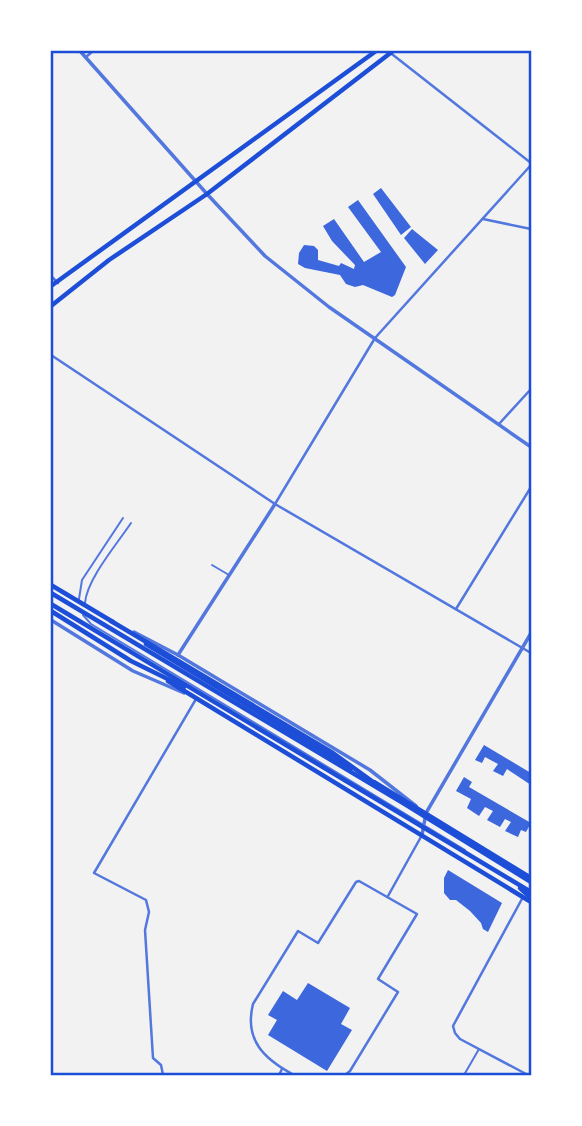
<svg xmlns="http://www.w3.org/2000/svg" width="582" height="1126" viewBox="0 0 582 1126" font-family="'DejaVu Sans',sans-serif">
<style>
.building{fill:#3d67dc}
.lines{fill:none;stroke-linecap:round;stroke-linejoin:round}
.service{stroke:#5277de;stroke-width:2}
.pedestrian{stroke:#5277de;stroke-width:2}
.minor{stroke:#5277de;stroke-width:2.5}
.tertiary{stroke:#5277de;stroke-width:3.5}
.primary{stroke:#1d4ed8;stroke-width:4.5}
.trunk{stroke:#1d4ed8;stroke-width:4.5}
.neatline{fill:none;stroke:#1d4ed8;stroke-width:2.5}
</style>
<rect width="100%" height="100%" fill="#f2f2f2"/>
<g class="building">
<polygon points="381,188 411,227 401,235 373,194"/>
<polygon points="358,200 406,267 395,295 392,297 363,285 355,287 346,284 340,275 305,268 298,264 299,253 304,245 314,246 318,250 318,260 339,266 341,263 354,269 355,265 332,241 323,226 334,219 364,262 381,252 348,207"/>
<polygon points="412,229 438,250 425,264 404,238"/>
<polygon points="484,745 531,773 531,785 507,769 503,776 493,771 498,764 485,757 482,763 475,760"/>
<polygon points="464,777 472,782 469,787 531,823 526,832 521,830 518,837 505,831 511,822 505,819 500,827 487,820 493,811 485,807 479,816 467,808 471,799 456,791"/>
<polygon points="448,870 502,903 488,932 483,929 481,923 470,911 456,900 450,900 444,893 444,878"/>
<polygon points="308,983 350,1008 341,1024 352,1030 327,1071 268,1035 277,1020 268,1015 283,991 297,1000"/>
</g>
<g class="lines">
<g class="service">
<polyline points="212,565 229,575"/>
<polyline points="79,599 82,580 123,518"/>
<path d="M85,603C87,579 117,544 131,523"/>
<polyline points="83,615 91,624 465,850"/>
</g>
<polyline class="pedestrian" points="464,1075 479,1049"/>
<g class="minor">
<polyline points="388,51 531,163"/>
<polyline points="86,57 93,51"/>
<polyline points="483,219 531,229"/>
<polyline points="51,276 58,283"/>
<polyline points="51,355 275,504 531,653"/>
<polyline points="499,424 531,389"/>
<polyline points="275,504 375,338 531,165"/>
<polyline points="456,609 531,487"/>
<polyline points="388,896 422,835"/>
<polyline points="523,897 453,1026 455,1033 460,1039 528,1075"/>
<polyline points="163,1075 161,1065 153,1058 145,930 149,912 146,900 94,873 196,699"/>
<polyline points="279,1075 282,1069"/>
<path d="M294,1075C264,1059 244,1040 253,1004L298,931L318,943L356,882L359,881L417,914L378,979L398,992L350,1071L345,1075"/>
</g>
<g class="tertiary">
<polyline points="80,51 207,194 265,256 329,307 531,447"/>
<polyline points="51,620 133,671 184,693"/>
<polyline points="134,632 178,655 370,770 416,806"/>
<polyline points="178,655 275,504"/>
<polyline points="422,835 426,813 531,633"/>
</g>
<g class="primary">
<polyline points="51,286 376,51"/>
<polyline points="51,306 109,260 207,194 393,51"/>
<polyline points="51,585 113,622"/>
<polyline points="146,644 351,768"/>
<polyline points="168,681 531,902"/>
<polyline points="374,782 531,878"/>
</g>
<g class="trunk">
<polyline points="51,593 403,803 531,882"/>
<polyline points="51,604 531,892"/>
<polyline points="51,611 131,661 184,687"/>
<polyline points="111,621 333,753 376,784"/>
<polyline points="520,888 531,898"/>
</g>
</g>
<rect width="582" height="1126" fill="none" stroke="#ffffff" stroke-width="105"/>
<rect x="52" y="52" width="478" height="1022" class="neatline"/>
</svg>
